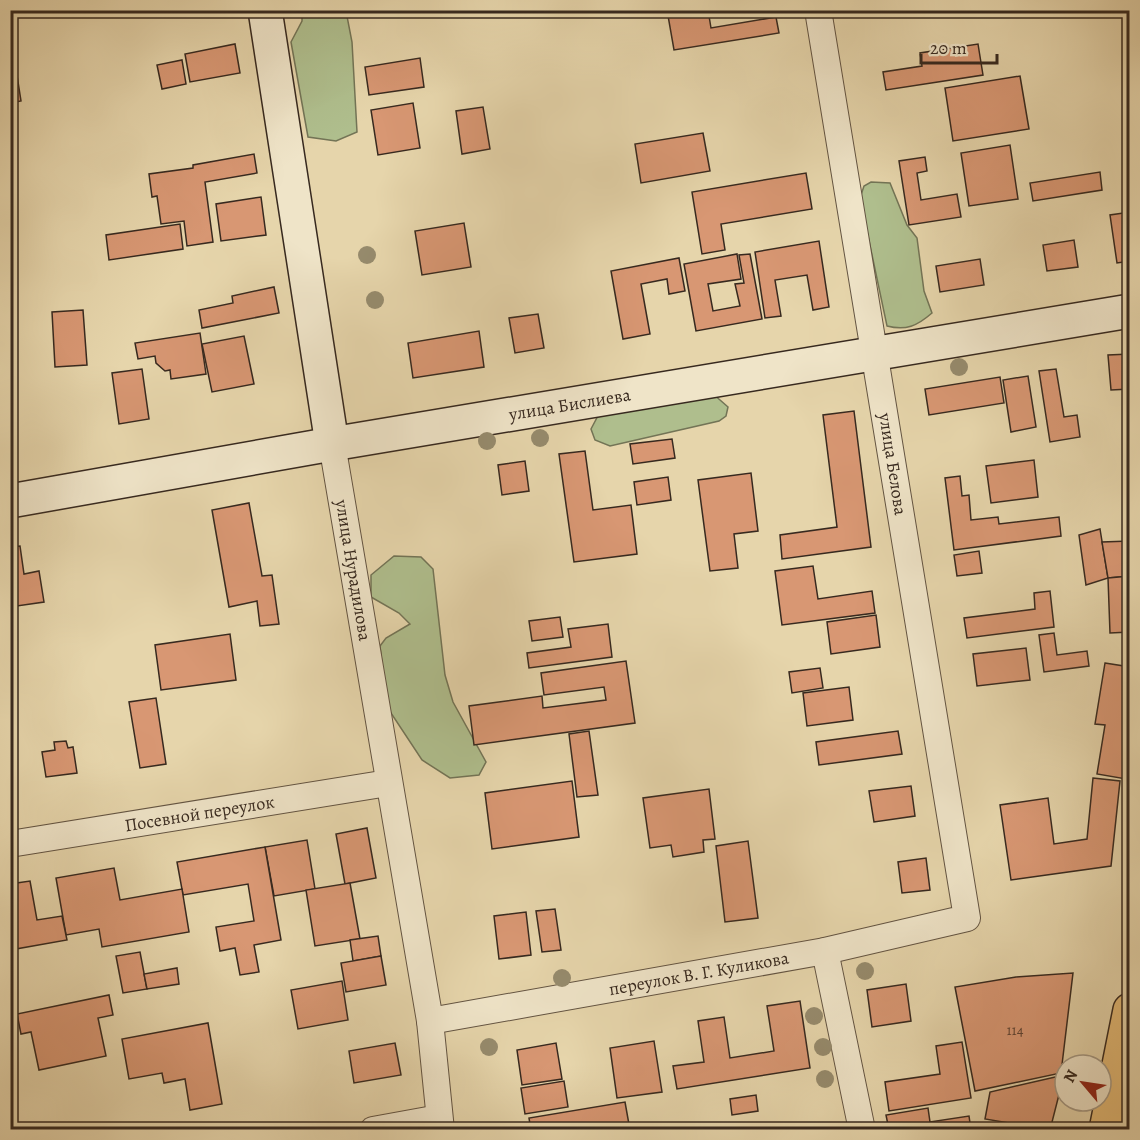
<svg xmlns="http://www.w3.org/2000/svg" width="1140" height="1140" viewBox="0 0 1140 1140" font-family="Alegreya,serif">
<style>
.green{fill:#afbe8d;stroke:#737456;stroke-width:1.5}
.building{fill:#d89773;stroke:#37291f;stroke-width:1.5}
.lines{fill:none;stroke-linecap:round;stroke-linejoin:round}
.street-casing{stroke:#635442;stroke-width:28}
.secondary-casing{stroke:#37291f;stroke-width:36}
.primary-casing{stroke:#37291f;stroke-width:36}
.street{stroke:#efe4c8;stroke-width:26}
.secondary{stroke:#efe4c8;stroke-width:33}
.primary{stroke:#e3ba76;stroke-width:33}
.tree{fill:#968b6d}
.labels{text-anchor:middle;stroke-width:5;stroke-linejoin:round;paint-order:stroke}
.number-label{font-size:15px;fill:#5f4434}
.street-label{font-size:18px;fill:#37291f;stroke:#efe4c8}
</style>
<rect width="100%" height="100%" fill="#e6d5ab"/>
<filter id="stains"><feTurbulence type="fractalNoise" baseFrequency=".00333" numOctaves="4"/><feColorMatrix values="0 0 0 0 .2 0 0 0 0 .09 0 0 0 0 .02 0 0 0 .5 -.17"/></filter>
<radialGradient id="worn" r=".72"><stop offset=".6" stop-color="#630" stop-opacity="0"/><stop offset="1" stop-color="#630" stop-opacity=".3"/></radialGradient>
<g class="green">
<polygon points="302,11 346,11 352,42 357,132 336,141 308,137 291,42 302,21"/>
<path d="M871,182L890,183L907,225L917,238L924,291L932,313C917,326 906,331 887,326L860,198L864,186Z"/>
<polygon points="712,393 728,407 726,416 719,421 610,446 595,440 591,429 600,412"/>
<polygon points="394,556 421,557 433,569 445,675 453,702 486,762 479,775 450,778 422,760 387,707 380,646 386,638 410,624 399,613 371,597 371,575"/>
</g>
<g class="building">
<polygon points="77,10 109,10 78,16"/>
<polygon points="667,10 708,10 711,28 776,17 779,33 674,50"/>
<polygon points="235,44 240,73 190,82 185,54"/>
<polygon points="978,44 983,75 886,90 883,72 922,66 920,53"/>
<polygon points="13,50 21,101 10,103 10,51"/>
<polygon points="420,58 424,87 369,95 365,67"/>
<polygon points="182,60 186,84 162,89 157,65"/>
<polygon points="1020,76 1029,129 953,141 945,88"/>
<polygon points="413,103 420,148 378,155 371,110"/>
<polygon points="483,107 490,149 462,154 456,111"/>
<polygon points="703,133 710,171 641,183 635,144"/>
<polygon points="1010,145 1018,199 969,206 961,153"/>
<polygon points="254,154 257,173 205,182 213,242 187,246 184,221 161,224 157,196 152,197 149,174 193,168 193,165"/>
<polygon points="925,157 927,171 917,173 921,200 957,194 961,217 909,225 899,161"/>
<polygon points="1100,172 1102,190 1033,201 1030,183"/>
<polygon points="806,173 812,209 721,224 725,250 702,254 692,192"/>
<polygon points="261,197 266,235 221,241 216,204"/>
<polygon points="1130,212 1130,261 1117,263 1110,215"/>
<polygon points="464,223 471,267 422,275 415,231"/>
<polygon points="180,224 183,249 109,260 106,235"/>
<polygon points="1074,240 1078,267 1047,271 1043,245"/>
<polygon points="819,241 829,307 813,310 807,275 775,280 781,316 765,318 755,252"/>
<polygon points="737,254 741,279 708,284 713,311 740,306 735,284 744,283 739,255 750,254 762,319 696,331 684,264"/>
<polygon points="679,258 685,291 669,294 667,279 641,284 650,334 623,339 611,271"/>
<polygon points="980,259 984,285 940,292 936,266"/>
<polygon points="274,287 279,313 202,328 199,310 233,303 232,296"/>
<polygon points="83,310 87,365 55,367 52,312"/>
<polygon points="538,314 544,348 515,353 509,318"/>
<polygon points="479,331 484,367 413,378 408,343"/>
<polygon points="200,333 206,374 171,379 170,370 165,371 156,363 155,356 138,359 135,343"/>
<polygon points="244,336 254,384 212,392 202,344"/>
<polygon points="1130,354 1130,389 1111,390 1108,355"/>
<polygon points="142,369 149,419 119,424 112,373"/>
<polygon points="1056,369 1064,417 1077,415 1080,437 1050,442 1039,371"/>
<polygon points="1028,376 1036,427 1011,432 1003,380"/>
<polygon points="1000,377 1004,403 929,415 925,389"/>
<polygon points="854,411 871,547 782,559 780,535 837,527 823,415"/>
<polygon points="672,439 675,458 633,464 630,444"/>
<polygon points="585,451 593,510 631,505 637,554 574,562 559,454"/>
<polygon points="1034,460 1038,497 991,503 986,466"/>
<polygon points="525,461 529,491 502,495 498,465"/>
<polygon points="751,473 758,531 734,534 738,568 710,571 698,480"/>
<polygon points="960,476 962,496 969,495 971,520 998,517 999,524 1059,517 1061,536 954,550 945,478"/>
<polygon points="668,477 671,500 637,505 634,482"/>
<polygon points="249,503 262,576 272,575 279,624 260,626 257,601 229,607 212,510"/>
<polygon points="1100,529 1108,578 1086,585 1079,535"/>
<polygon points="1130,541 1130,576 1108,578 1102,542"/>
<polygon points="20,546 24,574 39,571 44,602 10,607 10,547"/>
<polygon points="979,551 982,573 957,576 954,555"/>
<polygon points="813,566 818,599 872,591 875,613 782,625 775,571"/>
<polygon points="1130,576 1130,632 1110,633 1108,578"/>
<polygon points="1050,591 1054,627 967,638 964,618 1035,609 1034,593"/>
<polygon points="876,615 880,647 831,654 827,622"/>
<polygon points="560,617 563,637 532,641 529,621"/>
<polygon points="608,624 612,657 529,668 527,653 571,647 568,629"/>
<polygon points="1054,633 1057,655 1087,651 1089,666 1044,672 1039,635"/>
<polygon points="230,634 236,680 161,690 155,645"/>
<polygon points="1026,648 1030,680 977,686 973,654"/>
<polygon points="626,661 635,723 474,745 469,706 542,696 543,708 606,700 604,687 544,695 541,673"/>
<polygon points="1105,663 1130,667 1130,759 1126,779 1097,774 1105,725 1095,724"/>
<polygon points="820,668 823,688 792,693 789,672"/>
<polygon points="849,687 853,720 807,726 803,693"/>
<polygon points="156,698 166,764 140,768 129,702"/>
<polygon points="589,731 598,795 577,797 569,734"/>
<polygon points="898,731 902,754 819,765 816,742"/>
<polygon points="66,741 68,748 73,747 77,773 46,777 42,752 55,750 54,742"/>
<polygon points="1093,778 1120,781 1111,866 1011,880 1000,805 1048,798 1054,844 1087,839"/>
<polygon points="572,781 579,837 492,849 485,793"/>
<polygon points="911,786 915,816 874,822 869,791"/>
<polygon points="709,789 715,839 703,840 704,852 673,857 671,845 650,848 643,798"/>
<polygon points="367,828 376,878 345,884 336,834"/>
<polygon points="307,840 315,889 274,896 265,847"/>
<polygon points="748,841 758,918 725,922 716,846"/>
<polygon points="265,847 281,940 254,945 259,972 240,975 235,948 220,951 216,927 254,921 248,884 183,895 177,862"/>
<polygon points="926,858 930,890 902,893 898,862"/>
<polygon points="114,868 120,900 182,889 189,932 102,947 99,929 66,935 56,878"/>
<polygon points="30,881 37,920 62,916 67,940 10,950 10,884"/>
<polygon points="350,883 360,939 315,946 306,890"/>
<polygon points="555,909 561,950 542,952 536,911"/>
<polygon points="526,912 531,955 499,959 494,916"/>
<polygon points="378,936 381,956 353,961 350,940"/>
<polygon points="140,952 147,989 123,993 116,956"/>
<polygon points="381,956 386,985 346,992 341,963"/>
<polygon points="177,968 179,984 147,989 144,974"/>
<polygon points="1073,973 1061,1073 975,1091 955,987 1016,977"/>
<polygon points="342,981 348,1020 298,1029 291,990"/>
<polygon points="906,984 911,1021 872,1027 867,990"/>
<polygon points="109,995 113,1015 98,1018 106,1056 39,1070 31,1032 21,1034 17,1014"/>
<polygon points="800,1001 810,1068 677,1089 673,1066 704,1062 698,1021 724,1017 730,1058 774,1051 767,1006"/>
<polygon points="208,1023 222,1104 190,1110 185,1079 164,1083 162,1073 129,1079 122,1039"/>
<polygon points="654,1041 662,1092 617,1098 610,1048"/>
<polygon points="962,1042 971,1098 889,1111 885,1082 940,1074 936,1046"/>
<polygon points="395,1043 401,1075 354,1083 349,1051"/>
<polygon points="556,1043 562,1079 522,1085 517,1050"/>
<polygon points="1064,1075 1050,1130 985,1119 990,1092"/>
<polygon points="564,1081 568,1107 525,1114 521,1088"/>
<polygon points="756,1095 758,1111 732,1115 730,1099"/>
<polygon points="625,1102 630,1130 531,1130 529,1118"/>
<polygon points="928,1108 930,1122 969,1116 971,1130 889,1130 886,1115"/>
</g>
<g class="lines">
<g class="street-casing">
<g id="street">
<path id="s1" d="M332,444L430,1021L441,1130"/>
<path id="s2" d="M10,844L388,783"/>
<polyline points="825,951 862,1130"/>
<path id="s3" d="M430,1021L825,951L967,918L818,10"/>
<polyline points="373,1130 439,1118"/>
</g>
</g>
<g class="secondary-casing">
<g id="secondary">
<polyline points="265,10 332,444"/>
<path id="s4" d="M10,501L332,444L1130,311"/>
</g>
</g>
<g class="primary-casing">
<polyline id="primary" points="1106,1130 1130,1010"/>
</g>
<use href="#street" class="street"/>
<use href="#secondary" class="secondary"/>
<use href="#primary" class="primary"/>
</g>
<g class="tree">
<circle cx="367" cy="255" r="9"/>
<circle cx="375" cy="300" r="9"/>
<circle cx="959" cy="367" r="9"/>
<circle cx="540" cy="438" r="9"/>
<circle cx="487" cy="441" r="9"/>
<circle cx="865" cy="971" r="9"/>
<circle cx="562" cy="978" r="9"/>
<circle cx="814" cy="1016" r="9"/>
<circle cx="489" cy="1047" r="9"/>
<circle cx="823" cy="1047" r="9"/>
<circle cx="825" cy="1079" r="9"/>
</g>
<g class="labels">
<g class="number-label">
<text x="1015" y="1035">114</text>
</g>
<g class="street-label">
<text dy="6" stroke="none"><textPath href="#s4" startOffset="568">улица Бислиева</textPath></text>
<text transform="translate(893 464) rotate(81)" y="6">улица Белова</text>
<text dy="6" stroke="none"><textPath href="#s1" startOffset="128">улица Нурадилова</textPath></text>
<text dy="6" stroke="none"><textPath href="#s2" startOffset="192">Посевной переулок</textPath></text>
<text dy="6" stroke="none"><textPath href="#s3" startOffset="273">переулок В. Г. Куликова</textPath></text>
</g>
</g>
<rect width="1140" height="1140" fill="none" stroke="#e6d5ab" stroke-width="36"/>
<rect x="12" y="12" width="1116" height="1116" fill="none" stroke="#37291f" stroke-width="3"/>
<rect x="18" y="18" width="1104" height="1104" fill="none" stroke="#37291f" stroke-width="1.5"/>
<g transform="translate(1083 1083) rotate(299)"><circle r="28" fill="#efe4c8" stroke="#a59984" stroke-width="1.5"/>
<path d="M0-4.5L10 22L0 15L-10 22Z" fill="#8f2418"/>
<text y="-9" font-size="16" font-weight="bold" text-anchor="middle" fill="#37291f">N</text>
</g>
<path d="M921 54v9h76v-9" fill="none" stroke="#37291f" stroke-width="3"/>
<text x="930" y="54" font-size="18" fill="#37291f" stroke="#efe4c8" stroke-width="4.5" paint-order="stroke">20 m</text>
<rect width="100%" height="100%" filter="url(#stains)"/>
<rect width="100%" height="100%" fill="url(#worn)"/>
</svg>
